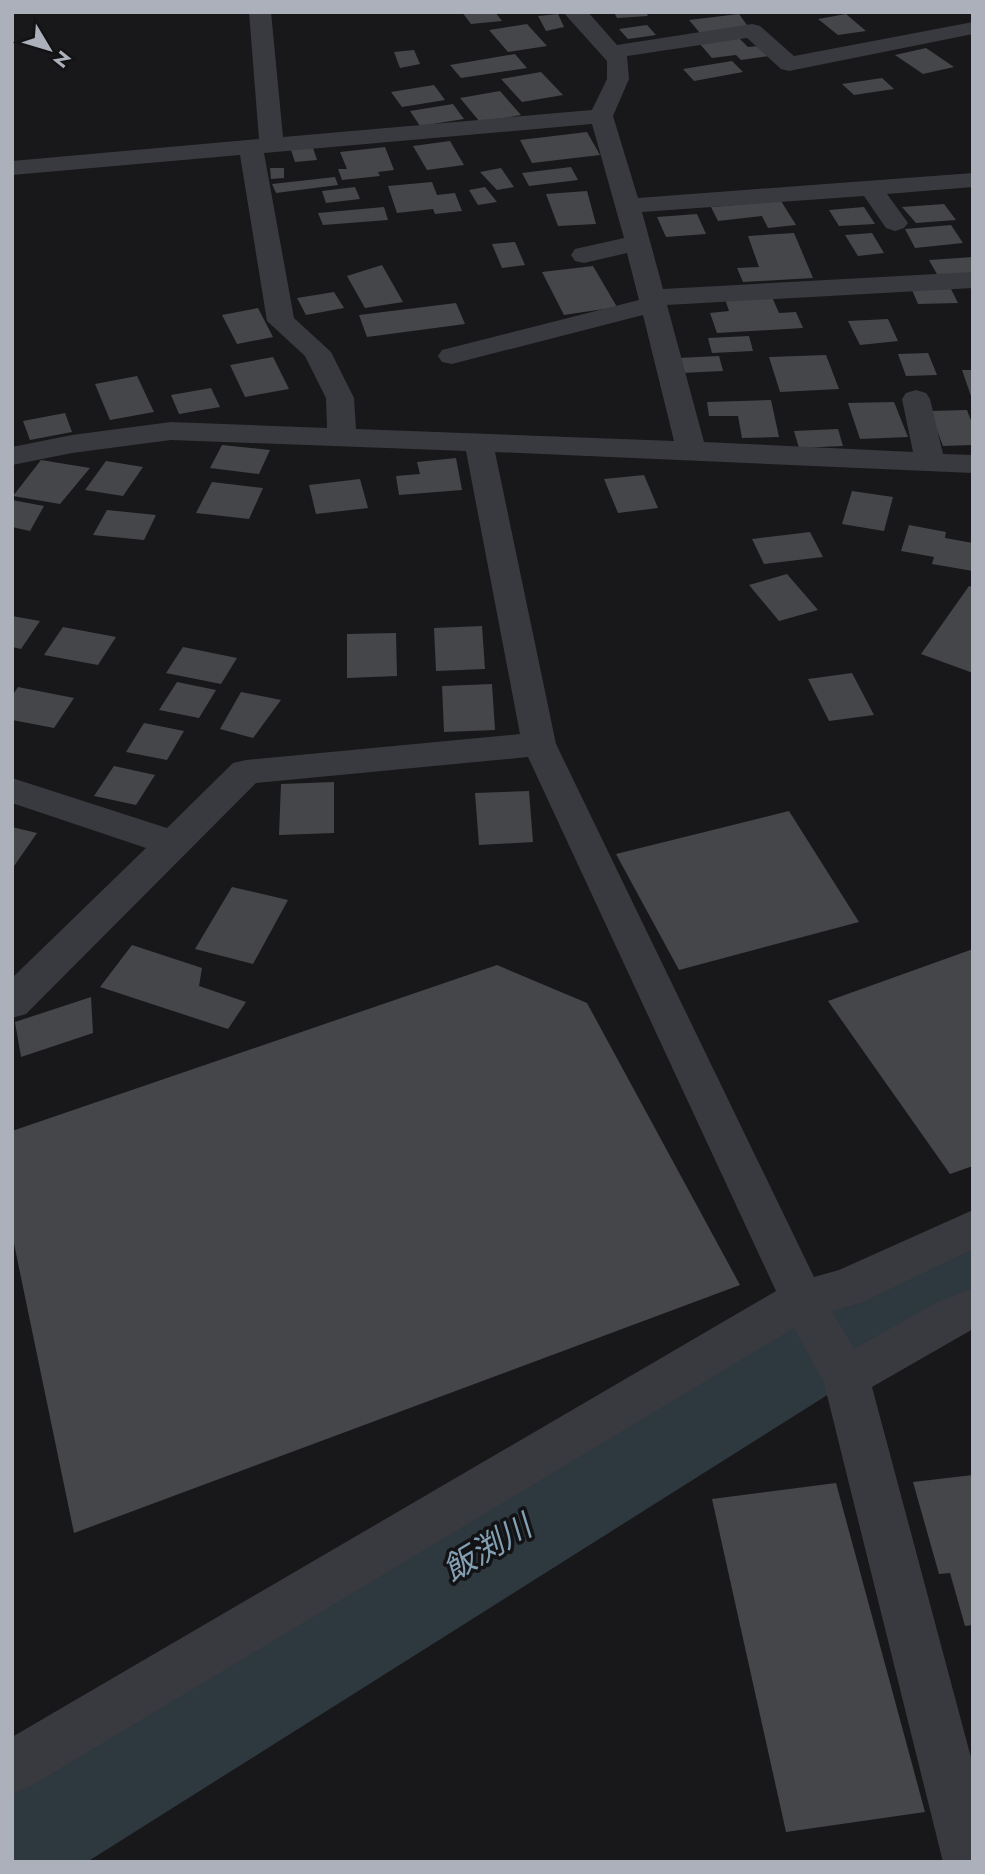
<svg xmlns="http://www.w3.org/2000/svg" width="985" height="1874" viewBox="0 0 985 1874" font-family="Jost,'Noto Sans JP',sans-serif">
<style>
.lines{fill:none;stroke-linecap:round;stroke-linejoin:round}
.river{fill:#2e383f;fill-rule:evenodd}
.building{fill:#45464a}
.minor{fill:#393a3f;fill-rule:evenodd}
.labels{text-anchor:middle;stroke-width:7;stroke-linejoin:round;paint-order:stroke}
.near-water-label{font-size:32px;font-style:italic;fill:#829fb4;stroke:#131315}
</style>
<rect width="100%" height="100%" fill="#18181a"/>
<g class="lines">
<polygon class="river" points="973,1237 973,1325 875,1365 87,1862 12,1862 12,1769 803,1301"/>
</g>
<g class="building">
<polygon points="462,12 495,12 502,21 471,24"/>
<polygon points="614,12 646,12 648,16 617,18"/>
<polygon points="558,14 564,27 546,31 538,16"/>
<polygon points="739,14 749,28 700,33 689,20"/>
<polygon points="846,14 866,31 838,35 818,19"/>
<polygon points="527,24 547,46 508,52 489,30"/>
<polygon points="647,25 656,35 628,39 619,29"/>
<polygon points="739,38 748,47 759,46 769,56 741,60 736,55 712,58 699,43"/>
<polygon points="926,48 954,67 923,74 895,55"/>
<polygon points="414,50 420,64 400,68 394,52"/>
<polygon points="515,54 527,68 461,78 450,65"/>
<polygon points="732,61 743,72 694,81 683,69"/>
<polygon points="541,72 563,95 522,102 501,79"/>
<polygon points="882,78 894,89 854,95 842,84"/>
<polygon points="434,85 445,100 402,107 391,92"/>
<polygon points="500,91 521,115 480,122 460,98"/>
<polygon points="453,104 464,119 420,126 410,111"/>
<polygon points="587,132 600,155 532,163 520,140"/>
<polygon points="450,141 464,165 427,170 413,146"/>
<polygon points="385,147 394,170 378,172 380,176 342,180 338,169 347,169 340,152"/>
<polygon points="313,148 317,160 295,162 291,150"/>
<polygon points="571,167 578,180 529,186 522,173"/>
<polygon points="270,168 284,168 284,178 271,179"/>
<polygon points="501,168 514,187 497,190 480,172"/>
<polygon points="335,177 338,185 276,193 272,184"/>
<polygon points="432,182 437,195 455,193 462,211 435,214 433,209 397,213 388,186"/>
<polygon points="355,187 360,199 326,203 322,191"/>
<polygon points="485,187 497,202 478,205 469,190"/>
<polygon points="587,191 596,224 558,226 546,194"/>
<polygon points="781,201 796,225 768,228 762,216 718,221 711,207"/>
<polygon points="944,204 956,220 916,223 902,207"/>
<polygon points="384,207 388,220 323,225 318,213"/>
<polygon points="864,207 875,224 839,226 829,210"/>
<polygon points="697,214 706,234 666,237 657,217"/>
<polygon points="951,225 963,243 915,248 905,229"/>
<polygon points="794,233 813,278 743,282 737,268 759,267 748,236"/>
<polygon points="872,233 884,253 858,256 845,235"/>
<polygon points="515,242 525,265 502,268 492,244"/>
<polygon points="973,257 973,273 938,276 929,260"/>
<polygon points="382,265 403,302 365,308 347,276"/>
<polygon points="593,266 617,307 564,315 542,272"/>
<polygon points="951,289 958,303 918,304 912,290"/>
<polygon points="334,292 344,308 306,315 297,298"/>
<polygon points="772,297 779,313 796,312 803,328 717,333 710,313 729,311 725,299"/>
<polygon points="456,303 465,324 367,337 359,315"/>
<polygon points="258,308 273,337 237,344 222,315"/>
<polygon points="888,319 898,341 860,345 848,321"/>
<polygon points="749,336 753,351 712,353 708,338"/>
<polygon points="928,353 937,375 906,376 898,354"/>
<polygon points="826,355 839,389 780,392 769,357"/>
<polygon points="719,356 723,371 681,373 678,358"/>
<polygon points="273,357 289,389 245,397 230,365"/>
<polygon points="962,370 973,370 973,399 972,399"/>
<polygon points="137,376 154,412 110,420 95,384"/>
<polygon points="211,388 220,407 179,414 171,395"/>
<polygon points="771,400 779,437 742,438 738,416 709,416 707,402"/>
<polygon points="894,402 908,437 860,439 848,403"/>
<polygon points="967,410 973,426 973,445 943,446 930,411"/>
<polygon points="65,413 72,432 30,440 23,421"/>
<polygon points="838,429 843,446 799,448 794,431"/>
<polygon points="222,445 270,450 259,474 210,468"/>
<polygon points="456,458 462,490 399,495 396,476 420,474 417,462"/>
<polygon points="41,460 90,468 60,504 13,496"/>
<polygon points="106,461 143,467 123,496 85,490"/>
<polygon points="644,475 658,508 618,513 604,479"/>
<polygon points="360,479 368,508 316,514 309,485"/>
<polygon points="212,482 263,488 249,519 196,513"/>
<polygon points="852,491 893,497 884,531 842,524"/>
<polygon points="12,500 44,506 30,531 12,527"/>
<polygon points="107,510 156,515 144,540 93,535"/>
<polygon points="909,525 946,532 945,538 973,543 973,571 932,564 934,557 901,551"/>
<polygon points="810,532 823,557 764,564 752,539"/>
<polygon points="787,574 818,610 779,621 749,585"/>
<polygon points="969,586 973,587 973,673 921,654"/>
<polygon points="12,616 40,621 21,649 12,647"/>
<polygon points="482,626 485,669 436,671 434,628"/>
<polygon points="63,627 116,637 98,665 44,655"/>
<polygon points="396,633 397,676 347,678 347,634"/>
<polygon points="183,647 237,658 221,684 166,673"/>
<polygon points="852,673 874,715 829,721 808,679"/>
<polygon points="177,682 216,690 199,718 159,710"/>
<polygon points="492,684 495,730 444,732 442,686"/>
<polygon points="18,687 74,698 54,728 12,720 12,696"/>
<polygon points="241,692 281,700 253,738 220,729"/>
<polygon points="144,723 184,731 167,760 126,752"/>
<polygon points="114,766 155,775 136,805 94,796"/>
<polygon points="334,782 334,833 279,835 281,784"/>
<polygon points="529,791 533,842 479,845 475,793"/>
<polygon points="789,811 859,922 679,970 616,854"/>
<polygon points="12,827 37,833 12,869"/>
<polygon points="232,887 288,900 253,964 195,949"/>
<polygon points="132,945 202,968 199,986 246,1002 228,1029 100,987"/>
<polygon points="973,949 973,1166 950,1174 828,1001"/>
<polygon points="497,965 587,1003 740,1285 74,1533 12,1234 12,1131"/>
<polygon points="91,997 93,1033 21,1057 15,1022"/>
<polygon points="973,1475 973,1625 965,1626 950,1573 939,1574 913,1482"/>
<polygon points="836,1483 925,1812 786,1832 712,1499"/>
</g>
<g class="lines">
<path class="minor" d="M249,12H271L283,137L592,110L607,79V61L563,12H588L617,45L752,24L760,26L794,56L973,22V34L789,71L781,69L747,38L627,56L629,79L613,116L638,198L973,173V187L887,194L908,223L904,228L895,231L886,228L864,196L642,212L663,289L973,272V288L667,305L704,442L913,452L902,399L906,393L916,390L926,393L930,399L943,454L973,455V473L495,452L556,744L814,1277L839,1270L973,1210V1249L863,1302L832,1311L854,1349L937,1302L973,1288V1329L872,1387L973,1765V1862H943L824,1383L794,1328L31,1786L12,1794V1737L776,1291L528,757L256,783L26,1014L12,1018V978L146,848L12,803V778L167,828L233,763L246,760L520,734L466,451L171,440L72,453L12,465V447L72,435L171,422L327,428L326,398L305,356L267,321L240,155L12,175V161L259,139ZM592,124L624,238L575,249L571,255L575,261L584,263L627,253L639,300L442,350L438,356L442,362L452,364L643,315L674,441L356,429L354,398L331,352L294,318L264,153Z"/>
</g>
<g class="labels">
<g class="near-water-label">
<text transform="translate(487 1548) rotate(-31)" y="11">飯渕川</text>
</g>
</g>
<rect width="985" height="1874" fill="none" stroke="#abb0ba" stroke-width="28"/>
<g transform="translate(49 49) rotate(128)" stroke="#131315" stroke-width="5" paint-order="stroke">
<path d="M0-5L12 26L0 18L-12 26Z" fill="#abb0ba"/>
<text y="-10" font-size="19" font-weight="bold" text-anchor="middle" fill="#abb0ba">N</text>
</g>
</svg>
